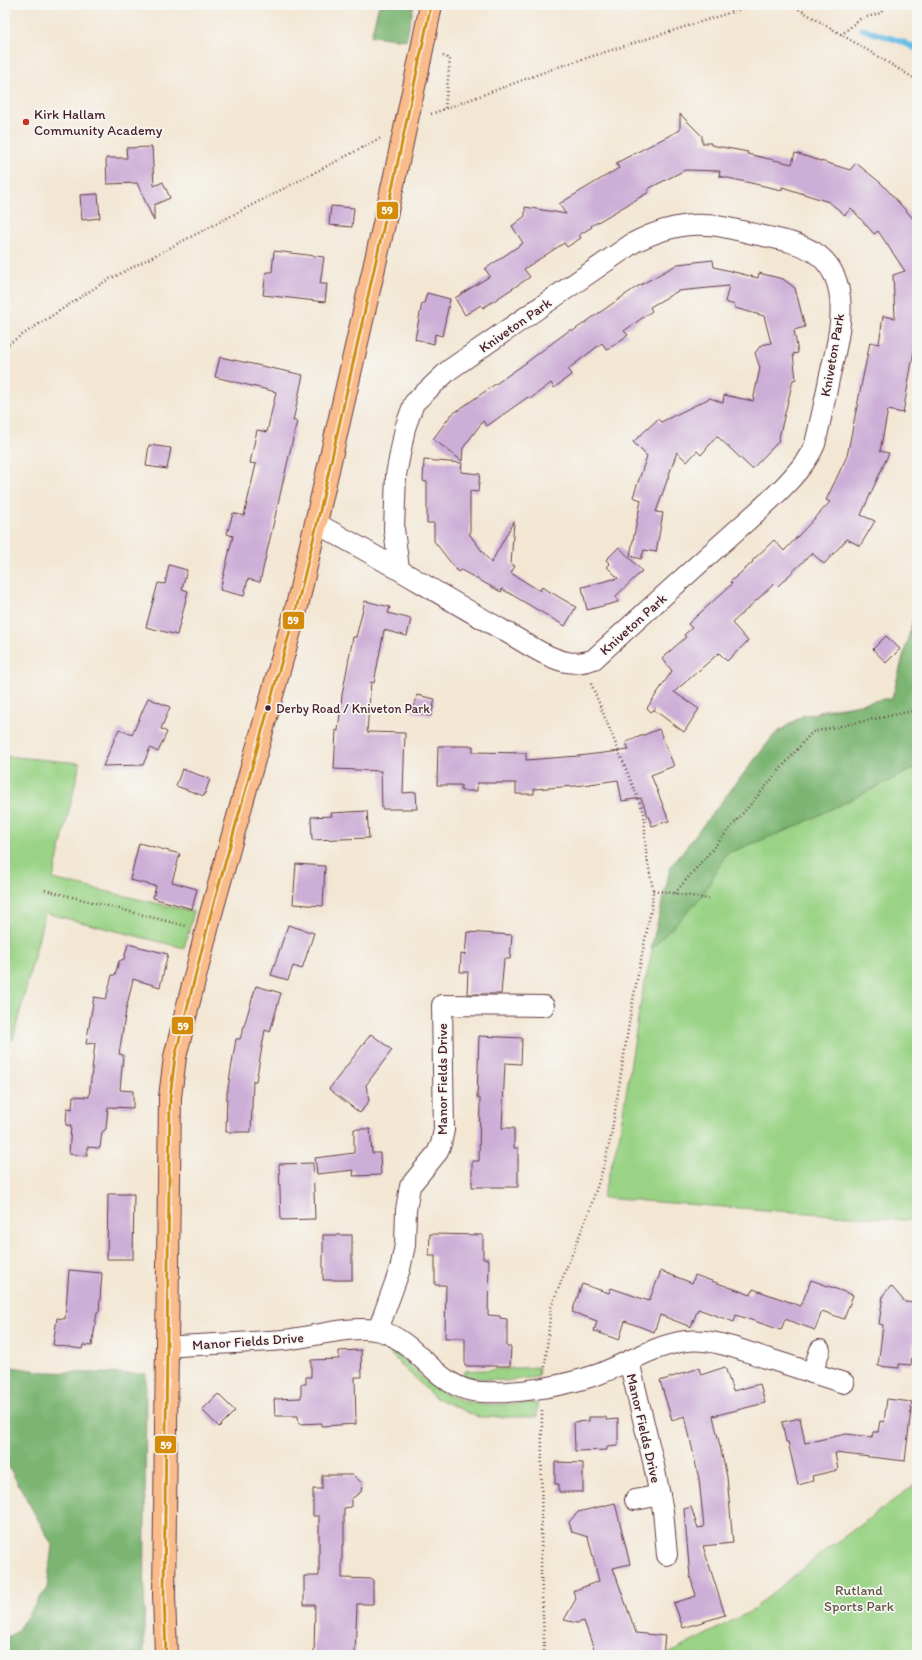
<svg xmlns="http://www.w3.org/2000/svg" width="922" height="1660" viewBox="0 0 922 1660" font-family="Itim,sans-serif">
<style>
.green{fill:#9ad385;stroke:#727958}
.forest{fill:#7bb572;stroke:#626a4e}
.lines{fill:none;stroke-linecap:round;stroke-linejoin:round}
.stream{stroke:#67bde3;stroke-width:6}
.building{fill:#cdaed7}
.street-casing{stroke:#633d44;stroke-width:22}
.primary-casing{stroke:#633d44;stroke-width:24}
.path{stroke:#633d44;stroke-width:2.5;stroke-dasharray:1 3;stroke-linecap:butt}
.street{stroke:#fff;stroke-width:20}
.primary{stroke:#f9bc8a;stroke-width:22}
.primary-bridge-casing{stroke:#633d44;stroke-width:24;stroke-linecap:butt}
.primary-bridge{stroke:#f9bc8a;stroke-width:22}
.bus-1-casing{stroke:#f6f6f2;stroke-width:6}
.bus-1{stroke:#d48b09;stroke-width:3}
.poi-dot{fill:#c8321e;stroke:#f6f6f2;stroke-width:1.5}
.bus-dot{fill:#4a1f2b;stroke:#f6f6f2;stroke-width:1.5}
.labels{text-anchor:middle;stroke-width:3.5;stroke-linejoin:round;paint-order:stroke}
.bus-label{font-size:13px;fill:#4a1f2b;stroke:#f6f6f2;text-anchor:start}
.poi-label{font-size:14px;fill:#4a1f2b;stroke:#f6f6f2;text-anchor:start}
.street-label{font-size:14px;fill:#4a1f2b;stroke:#f6f6f2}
.park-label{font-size:14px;fill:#625546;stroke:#f6f6f2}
.line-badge{stroke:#f6f6f2;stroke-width:1.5}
.badge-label{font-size:11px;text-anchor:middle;font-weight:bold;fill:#fff}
</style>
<rect width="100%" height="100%" fill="#f6f6f2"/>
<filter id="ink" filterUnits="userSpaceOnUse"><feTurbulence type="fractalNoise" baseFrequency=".025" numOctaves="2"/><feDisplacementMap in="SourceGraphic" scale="8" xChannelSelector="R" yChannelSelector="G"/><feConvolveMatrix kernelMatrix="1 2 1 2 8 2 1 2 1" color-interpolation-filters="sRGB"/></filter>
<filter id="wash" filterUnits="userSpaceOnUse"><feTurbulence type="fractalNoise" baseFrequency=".012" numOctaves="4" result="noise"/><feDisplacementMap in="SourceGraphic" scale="16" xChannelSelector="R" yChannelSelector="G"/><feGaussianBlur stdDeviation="0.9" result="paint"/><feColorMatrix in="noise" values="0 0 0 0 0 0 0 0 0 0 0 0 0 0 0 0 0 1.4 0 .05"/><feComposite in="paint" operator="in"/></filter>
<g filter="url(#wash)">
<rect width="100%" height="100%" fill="#f3e7d4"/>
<g class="green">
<polygon points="917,605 917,1221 602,1198 619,1138 640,1005 671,866 779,731 802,716 814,714 823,710 892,699"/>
<polygon points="5,756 80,763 53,879 194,912 184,948 45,913 13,1040 5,1039"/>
<path d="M384,1348C400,1352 412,1368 424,1379C462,1411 491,1404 537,1403V1417H478L434,1397Z"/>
<polygon points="539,1367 538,1377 505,1381 464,1377 464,1371"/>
<polygon points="917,1483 917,1655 666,1655 751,1611 818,1556"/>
</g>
<g class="forest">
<polygon points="379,5 414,5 406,40 371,36"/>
<polygon points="917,605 917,767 795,827 726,854 701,898 651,949 671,866 774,735 802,716 884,699 892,699"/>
<polygon points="5,1366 45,1372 146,1374 144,1655 5,1655 5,1638 16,1632 47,1588 52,1545 10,1469 5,1464"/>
</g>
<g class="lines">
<polyline class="stream" points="862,29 903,42 917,49"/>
</g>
<g id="blocks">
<g class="building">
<polygon points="680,114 702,136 702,143 711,143 711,145 748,152 747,154 792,164 795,153 850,170 856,163 882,184 917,223 917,350 914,350 903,413 888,410 880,451 889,453 861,515 875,521 860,546 847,539 824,564 812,553 777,587 774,584 732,623 748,641 727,661 719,653 674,692 699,709 684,732 654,710 656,708 651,712 647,708 672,671 662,658 686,637 684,635 692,628 688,624 732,584 730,582 753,562 752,561 774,540 784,551 830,502 826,500 847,456 870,342 879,344 883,316 895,318 893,275 905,271 878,231 874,234 851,208 845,215 829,202 782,187 782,190 719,176 720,171 685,170 648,189 649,192 591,226 592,227 579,235 581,238 567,247 564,243 524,269 530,277 483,308 481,305 465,315 455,298 490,276 485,269 523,243 512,226 525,216 525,207 566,214 559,204 619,168 616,163 680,130"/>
<polygon points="152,147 154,186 163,182 170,198 154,205 154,221 137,183 107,184 106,158 127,158 126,148"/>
<polygon points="98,194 100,218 82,220 80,195"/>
<polygon points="331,206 354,208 352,227 329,225"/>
<polygon points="274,251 324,257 320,284 327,284 325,302 263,295 266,272 272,272"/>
<polygon points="713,260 714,267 758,278 759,273 783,279 795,288 805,327 794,330 798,353 793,354 796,379 793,380 778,442 752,469 717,436 701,455 697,451 687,462 677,452 656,512 663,513 656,552 644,550 641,559 630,556 641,500 633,497 647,456 633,442 658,419 661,422 710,398 723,403 724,395 753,401 760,368 755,353 761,345 771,343 764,316 735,308 735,305 725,302 729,286 678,291 650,307 652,311 624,331 628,335 607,350 602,343 568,369 572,374 554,388 551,383 530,399 528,397 487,426 483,421 463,448 462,461 433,439 451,415 523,365 571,329 573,331 635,288 678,264"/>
<polygon points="427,293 450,299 442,336 435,334 434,344 415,339 422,303 424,303"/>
<polygon points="220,357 303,375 293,421 297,421 260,582 248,579 244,596 220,590 233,536 227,534 233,513 244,516 256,464 250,463 257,430 267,432 276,392 215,377"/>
<polygon points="149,445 171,448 167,469 146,466"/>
<polygon points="424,460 462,463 461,472 480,474 478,492 470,491 470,535 491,563 514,521 511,564 515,566 511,573 540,591 542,587 576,607 565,626 502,589 501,592 461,570 458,572 434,541 434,523 427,523 427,482 423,481"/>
<polygon points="619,547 642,571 616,596 618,602 587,610 582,587 618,578 607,567 610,564 606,560"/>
<polygon points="169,565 187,570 182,589 188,591 177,635 146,627 158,583 165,584"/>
<polygon points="365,601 390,607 388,613 411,619 407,636 384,630 374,683 371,682 367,732 405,733 403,793 416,792 417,809 382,809 381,771 334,769 336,730 338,731 342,695 353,637 356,637"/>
<polygon points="886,636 900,649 886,663 873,649"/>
<polygon points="417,695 435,699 431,716 413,712"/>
<polygon points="148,698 170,707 161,729 167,732 158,752 150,748 143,765 103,766 119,729 132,735"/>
<polygon points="659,729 674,766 651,775 669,821 652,826 641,798 622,801 618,780 576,786 534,789 534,794 516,794 516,783 477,783 477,791 461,791 461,785 437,785 438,746 473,746 473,752 526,753 526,760 578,756 629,750 626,742"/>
<polygon points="182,769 210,779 204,796 176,786"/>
<polygon points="367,811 369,838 312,840 311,817 332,816 331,813"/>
<polygon points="139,843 180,854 172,882 197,889 192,909 153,898 156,886 130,880"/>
<polygon points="296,864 325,866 323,906 293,904"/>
<polygon points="288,925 314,933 302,969 293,966 288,980 271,975"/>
<polygon points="467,932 512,935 510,959 504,959 501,994 467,994 468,972 460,972 461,954 465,955"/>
<polygon points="128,944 168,954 160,987 133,979 126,1010 119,1054 123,1055 120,1090 133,1091 133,1108 108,1107 106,1129 102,1132 100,1148 87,1147 87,1156 69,1154 71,1126 66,1125 67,1108 72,1109 73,1096 89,1097 95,1043 86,1044 94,997 106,999 112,975 115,975 119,961 124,959"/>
<polygon points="256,986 281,993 270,1032 265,1030 256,1081 253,1081 251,1132 226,1132 227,1094 236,1039 240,1039"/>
<polygon points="371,1034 392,1050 366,1085 369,1101 360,1113 329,1089"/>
<polygon points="479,1036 522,1038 521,1064 505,1063 502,1128 514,1128 514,1148 518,1148 518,1187 472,1187 472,1161 479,1161 480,1098 477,1098"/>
<polygon points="354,1129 370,1129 372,1153 380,1153 381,1175 353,1176 354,1170 317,1174 315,1158 354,1153"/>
<polygon points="313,1163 315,1219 281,1220 279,1164"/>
<polygon points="108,1194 134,1194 133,1259 107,1259"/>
<polygon points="430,1234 483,1235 483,1259 489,1259 488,1315 500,1316 500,1318 507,1319 507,1347 511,1347 510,1366 465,1366 465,1338 445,1338 446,1285 435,1285 435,1256 429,1256"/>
<rect x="323" y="1235" width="29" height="45"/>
<polygon points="69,1270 102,1273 99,1312 97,1312 92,1346 83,1345 82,1349 53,1345 57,1318 65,1319"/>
<polygon points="661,1271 692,1283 695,1275 751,1295 753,1289 801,1306 811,1280 853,1295 844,1319 822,1311 815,1330 785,1319 781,1330 736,1315 734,1322 698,1309 691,1327 660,1315 654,1332 625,1321 619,1340 594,1331 597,1321 572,1312 582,1284 609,1293 611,1288 649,1301"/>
<polygon points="891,1286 905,1302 917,1303 917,1330 915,1329 911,1365 899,1364 899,1368 878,1366 883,1325 879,1324 883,1295"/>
<polygon points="361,1350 362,1377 355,1377 356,1424 322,1426 322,1423 299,1424 298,1416 275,1416 274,1399 301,1398 301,1384 306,1384 306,1377 311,1377 311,1360 339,1359 339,1351"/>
<polygon points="725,1367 733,1391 760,1384 765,1403 713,1416 727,1477 733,1543 703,1546 725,1615 683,1628 674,1603 696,1596 690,1576 684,1509 691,1507 698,1528 704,1527 699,1479 685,1416 672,1420 660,1381 699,1368 701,1375"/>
<polygon points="218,1394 235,1411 219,1427 202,1410"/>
<polygon points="887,1399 912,1402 905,1461 835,1453 838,1470 812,1476 813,1481 798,1485 788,1442 786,1442 782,1422 800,1418 805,1443 846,1434 872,1437 873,1432 878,1432 880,1421 884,1422"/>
<polygon points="589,1417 606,1417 606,1420 618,1419 618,1446 607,1447 607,1450 575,1451 574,1422 589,1421"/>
<polygon points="555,1462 583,1463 583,1492 559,1492 559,1484 555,1484"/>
<polygon points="322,1475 353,1475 362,1483 361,1492 351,1499 351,1507 344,1508 344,1545 342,1545 342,1578 373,1579 373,1604 357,1604 355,1654 314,1655 315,1605 304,1605 304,1576 319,1576 319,1516 313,1516 313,1489 322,1489"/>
<polygon points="615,1503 630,1564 613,1568 636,1633 665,1636 663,1655 596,1655 584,1621 577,1623 564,1620 576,1599 573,1591 599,1581 588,1537 572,1532 569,1522 578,1512"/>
</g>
</g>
</g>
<g filter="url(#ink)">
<use href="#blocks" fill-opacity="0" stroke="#633d44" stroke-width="1"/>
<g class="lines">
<g class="street-casing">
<g id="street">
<path d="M317,524C379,556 438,594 499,628C518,638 547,659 567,662C576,664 586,662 594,659C639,618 684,577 729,537C755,513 802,476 815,444C820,423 825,401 829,379C838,340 856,279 814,252C796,241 771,238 750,233C736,230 720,225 706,225C680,223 656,231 633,243L449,370L414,403L405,428L396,475L394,529L399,569"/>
<polyline points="378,1330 400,1269 405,1245 406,1210 410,1186 437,1153 441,1144 444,1130 442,1005 544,1006"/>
<path d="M166,1347C206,1344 245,1343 284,1340C312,1337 354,1324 380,1331C420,1342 437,1391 482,1392C519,1394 564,1386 599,1374C627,1363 656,1345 686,1341C713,1338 741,1350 766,1358C792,1366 818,1375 844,1383"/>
<polyline points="629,1361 653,1461 663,1511 667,1555"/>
<polyline points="812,1373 820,1350"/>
<polyline points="635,1500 660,1495"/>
</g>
</g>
<g class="primary-casing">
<g id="primary">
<polyline points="420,59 431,5"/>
<polyline points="166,1655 164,1595 170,1097 175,1057 210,917 297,606 394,180"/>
</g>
</g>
<g class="path">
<polyline points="792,5 917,80"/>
<polyline points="841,35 860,19 881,13 885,5"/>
<polyline points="443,56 450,59 445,108"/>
<polyline points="431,114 558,67 754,5"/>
<polyline points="5,346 104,282 381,138"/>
<polyline points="45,890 186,926"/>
<polyline points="653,890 709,899"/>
<polyline points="675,893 812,732 917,710"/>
<polyline points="545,1367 551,1307 590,1209 605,1162 611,1136 632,1005 652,905 653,890 646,852 644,813 590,681"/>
<polyline points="542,1410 541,1571 544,1640 544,1655"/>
</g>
<use href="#street" class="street"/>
<use href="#primary" class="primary"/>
<g class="primary-bridge-casing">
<polyline id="primary-bridge" points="394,180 420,59"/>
</g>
<use href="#primary-bridge" class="primary-bridge"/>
<g class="bus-1-casing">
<polyline id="bus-1" points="166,1655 164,1595 170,1097 175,1057 210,917 297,606 317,524 394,180 431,5"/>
</g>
<use href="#bus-1" class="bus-1"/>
</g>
</g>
<circle class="poi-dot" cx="26" cy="122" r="4"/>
<circle class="bus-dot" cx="268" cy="708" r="3.5"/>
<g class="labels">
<g class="bus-label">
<text x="276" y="713">Derby Road / Kniveton Park</text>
</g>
<g class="poi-label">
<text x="34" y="119">Kirk Hallam<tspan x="34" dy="16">Community Academy</tspan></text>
</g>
<g class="street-label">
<text transform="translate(515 325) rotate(-35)" y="5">Kniveton Park</text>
<text transform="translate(832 355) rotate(-80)" y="5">Kniveton Park</text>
<text transform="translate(633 624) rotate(-42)" y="5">Kniveton Park</text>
<text transform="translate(442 1079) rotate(-90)" y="5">Manor Fields Drive</text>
<text transform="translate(248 1341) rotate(-4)" y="5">Manor Fields Drive</text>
<text transform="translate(644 1428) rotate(77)" y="5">Manor Fields Drive</text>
</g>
<g class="park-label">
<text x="859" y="1595">Rutland<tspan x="859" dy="16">Sports Park</tspan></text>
</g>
</g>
<g class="line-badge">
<rect x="376" y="201" width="23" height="19" rx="4" fill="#d48b09"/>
<rect x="282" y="611" width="23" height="19" rx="4" fill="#d48b09"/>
<rect x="171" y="1016" width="23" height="19" rx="4" fill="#d48b09"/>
<rect x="154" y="1435" width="23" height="19" rx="4" fill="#d48b09"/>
</g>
<g class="badge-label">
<text x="387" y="214">59</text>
<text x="293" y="624">59</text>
<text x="183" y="1030">59</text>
<text x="166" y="1449">59</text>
</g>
<rect width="922" height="1660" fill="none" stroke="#f6f6f2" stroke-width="20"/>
</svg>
